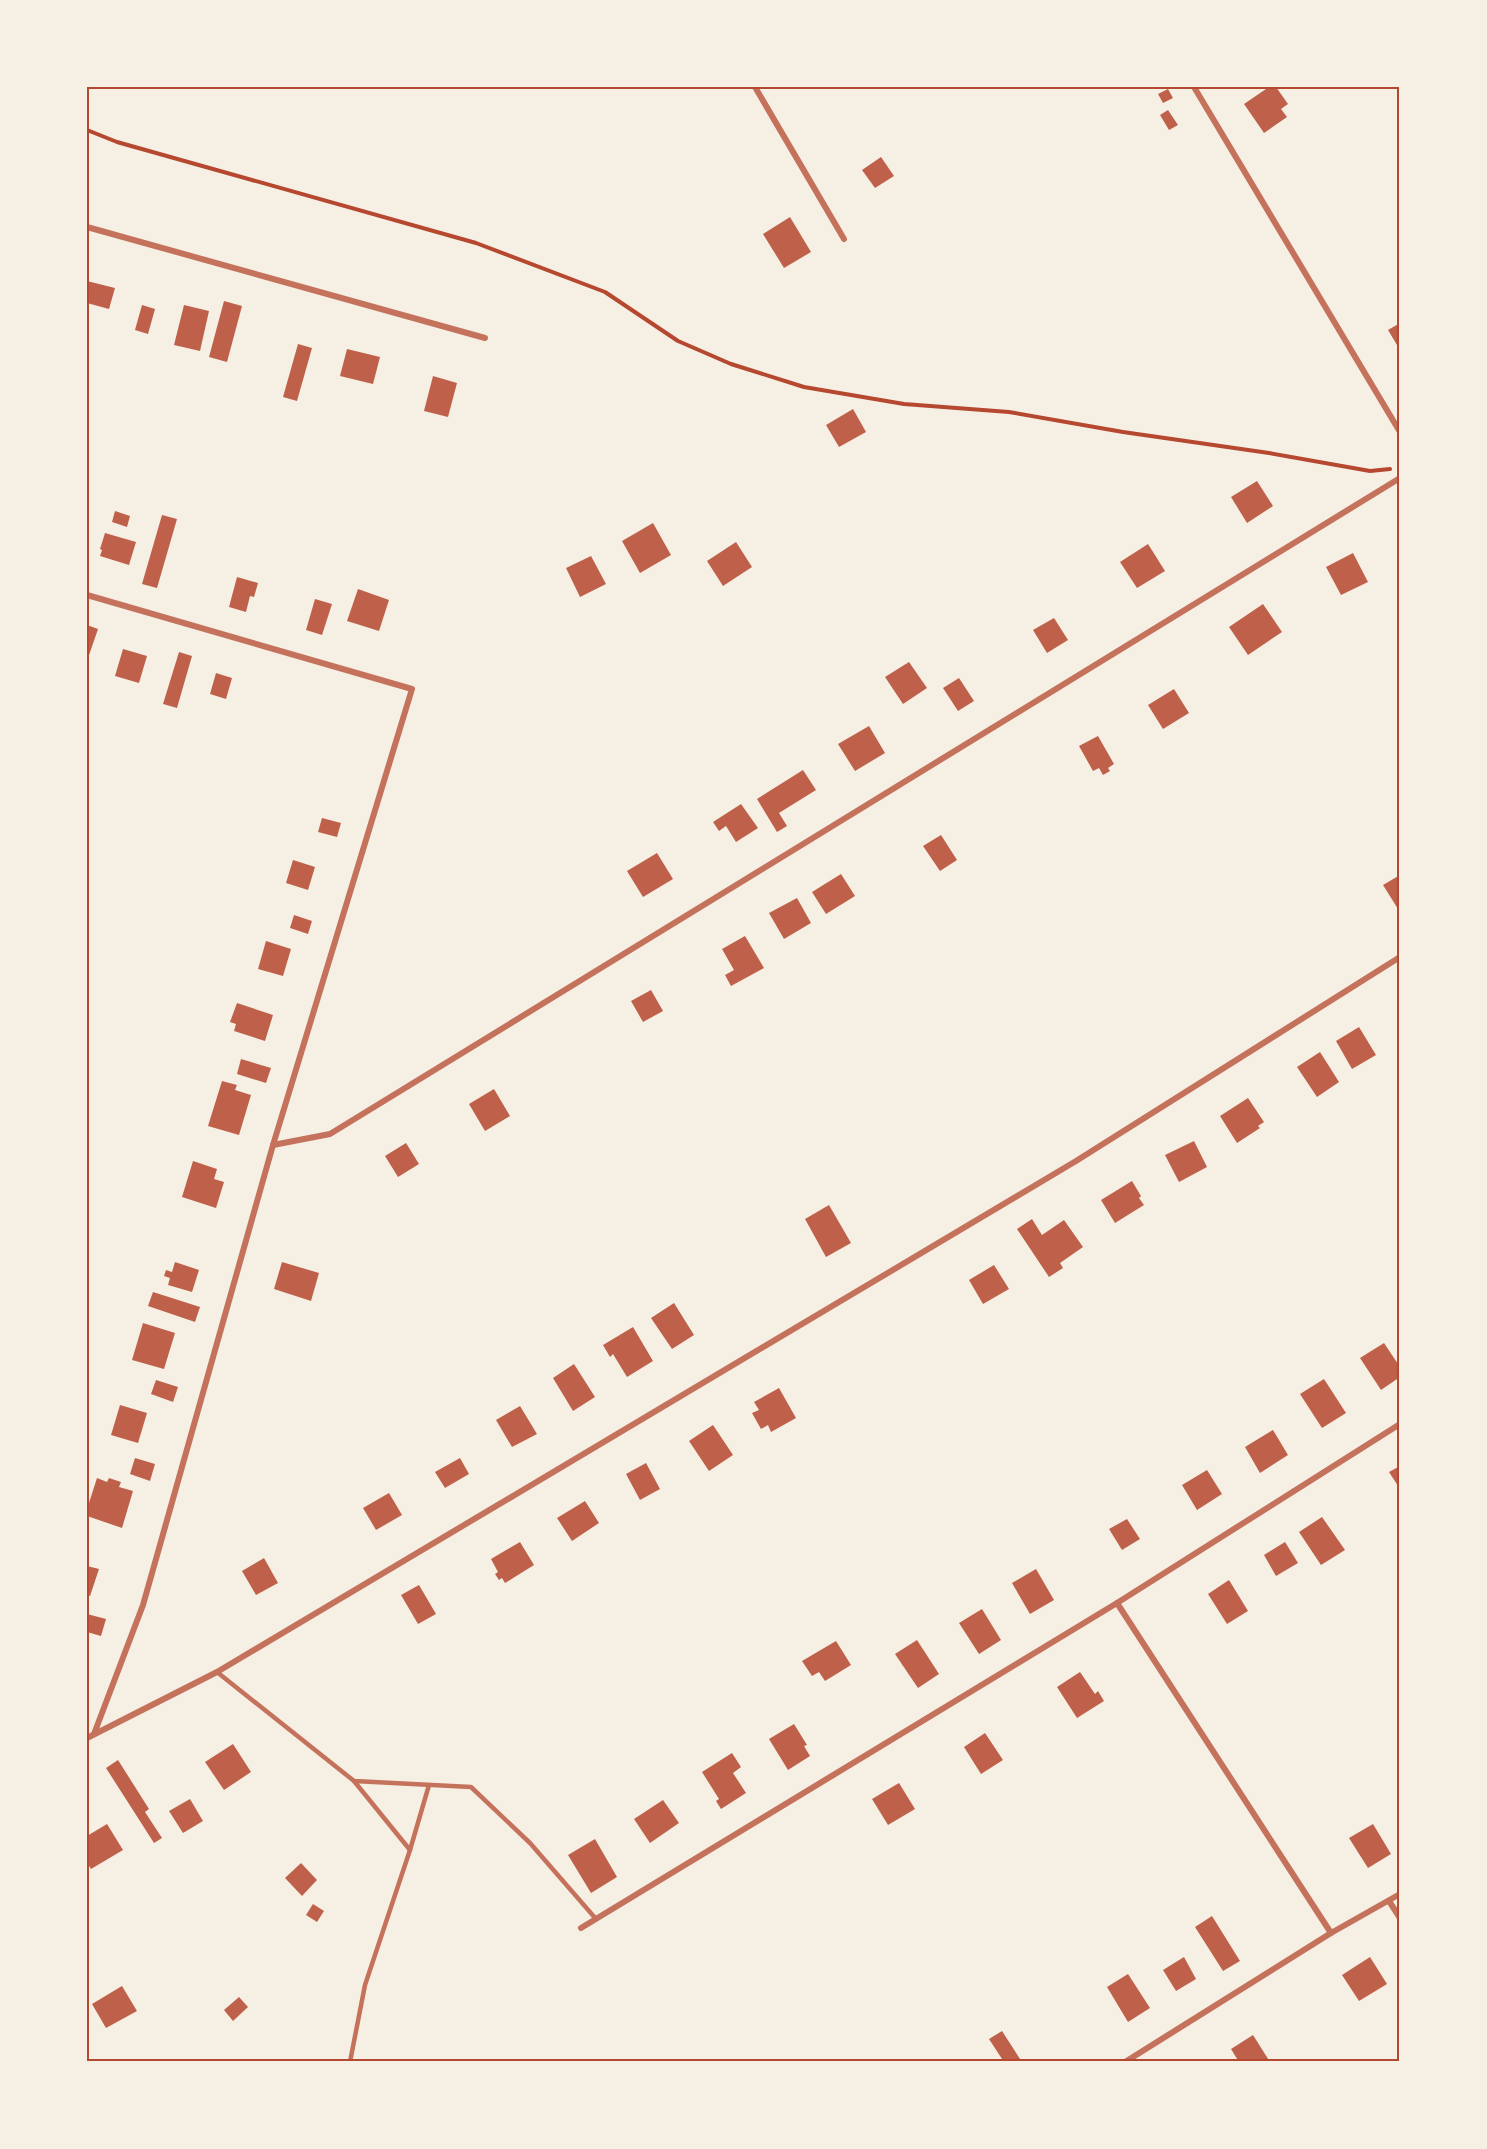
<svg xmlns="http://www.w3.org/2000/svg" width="1487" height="2149" viewBox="0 0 1487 2149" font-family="'Fira Sans',sans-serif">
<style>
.building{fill:#bf614a}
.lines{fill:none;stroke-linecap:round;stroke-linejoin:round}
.path{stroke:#b5482f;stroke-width:4}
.service{stroke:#c5725c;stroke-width:4.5}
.minor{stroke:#c5725c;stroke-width:6}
.neatline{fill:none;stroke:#b5482f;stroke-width:2}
</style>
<rect width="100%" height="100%" fill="#f6efe4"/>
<g class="building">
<polygon points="1269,87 1276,87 1288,104 1281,109 1287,117 1264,133 1244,104"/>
<polygon points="1168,89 1173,98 1163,103 1158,94"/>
<polygon points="1168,110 1178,125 1169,130 1160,115"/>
<polygon points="881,157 894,176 875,188 862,170"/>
<polygon points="790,217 811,252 784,268 763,234"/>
<polygon points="87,281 115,288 109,309 87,303"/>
<polygon points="224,301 242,306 227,362 209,357"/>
<polygon points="142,305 155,309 148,334 135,330"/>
<polygon points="184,305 209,311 200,351 174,345"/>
<polygon points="1400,323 1400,350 1388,330"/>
<polygon points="298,344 312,348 297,401 283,397"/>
<polygon points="347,349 380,357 373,384 340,376"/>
<polygon points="433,376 457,383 448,417 424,411"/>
<polygon points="853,409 866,432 839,447 826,425"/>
<polygon points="1257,481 1273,506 1247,523 1231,497"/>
<polygon points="115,511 130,516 127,527 112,522"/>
<polygon points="162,515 177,519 157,588 142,584"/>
<polygon points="653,523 671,555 640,573 622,541"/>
<polygon points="105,533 136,542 129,565 100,556 102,550 100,549"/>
<polygon points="736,542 752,567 723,586 707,561"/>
<polygon points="1148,544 1165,571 1137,588 1120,562"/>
<polygon points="1353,553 1368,582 1341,595 1326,567"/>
<polygon points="591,556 606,584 580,597 566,568"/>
<polygon points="237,577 258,583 254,597 250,596 246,612 229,607"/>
<polygon points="358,589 389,600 379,631 347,621"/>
<polygon points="315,599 332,604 322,635 306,630"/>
<polygon points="1263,604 1282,632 1248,655 1229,627"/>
<polygon points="1054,618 1068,640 1047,653 1033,630"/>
<polygon points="87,625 98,629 87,661"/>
<polygon points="123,649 147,656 139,683 115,676"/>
<polygon points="179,652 192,656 177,708 163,704"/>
<polygon points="909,662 927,688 903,704 885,677"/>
<polygon points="216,673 232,678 226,699 210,694"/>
<polygon points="959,678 974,701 958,711 943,688"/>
<polygon points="1174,689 1189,713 1163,729 1148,705"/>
<polygon points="869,726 885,753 855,771 838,744"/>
<polygon points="1098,736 1114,764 1108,768 1110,771 1103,775 1099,768 1093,771 1079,746"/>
<polygon points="803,770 816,790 779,813 787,826 777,832 757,799"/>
<polygon points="741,804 758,828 736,842 726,826 719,831 713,822"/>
<polygon points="322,818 341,823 337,837 318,832"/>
<polygon points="941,835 957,860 940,871 923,846"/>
<polygon points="657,853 673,879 643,897 627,871"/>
<polygon points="293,860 315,867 308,890 286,883"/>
<polygon points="841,874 855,896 826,914 812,892"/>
<polygon points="1400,875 1400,908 1398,909 1383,885"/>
<polygon points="797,898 811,923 784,939 769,913"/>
<polygon points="294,915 312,921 308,934 290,928"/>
<polygon points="745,936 764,968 731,986 725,975 734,970 722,949"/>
<polygon points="266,941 291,949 283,976 258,969"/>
<polygon points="651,990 663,1011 643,1022 631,1001"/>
<polygon points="237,1003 273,1015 265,1041 234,1031 236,1024 230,1022"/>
<polygon points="1359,1027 1376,1055 1352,1069 1336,1041"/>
<polygon points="1320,1052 1339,1082 1317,1097 1297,1067"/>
<polygon points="241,1059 271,1068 266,1083 237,1074"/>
<polygon points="222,1081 237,1085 235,1090 251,1095 239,1135 208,1126"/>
<polygon points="494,1089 510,1116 485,1131 469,1104"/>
<polygon points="1248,1098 1264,1122 1258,1126 1260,1128 1237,1143 1220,1116"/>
<polygon points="1194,1141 1207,1167 1179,1182 1165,1155"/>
<polygon points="406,1143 419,1164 398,1177 385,1156"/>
<polygon points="193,1161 217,1169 214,1179 224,1182 216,1208 182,1197"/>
<polygon points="1132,1181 1141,1196 1139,1198 1144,1205 1115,1223 1101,1200"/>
<polygon points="829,1205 851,1243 826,1257 805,1219"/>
<polygon points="1032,1219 1042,1235 1064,1220 1083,1247 1060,1263 1063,1268 1049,1277 1017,1229"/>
<polygon points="175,1262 199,1270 192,1292 168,1285 170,1278 164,1276 166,1270 172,1272"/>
<polygon points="282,1262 319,1273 311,1301 274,1289"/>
<polygon points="994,1265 1009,1289 983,1304 969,1280"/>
<polygon points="153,1292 200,1307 195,1322 148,1306"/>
<polygon points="674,1303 694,1335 672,1349 651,1318"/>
<polygon points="143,1323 175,1333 164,1369 132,1360"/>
<polygon points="633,1327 653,1361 627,1377 613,1354 610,1357 603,1345"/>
<polygon points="1384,1343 1400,1367 1400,1377 1381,1390 1360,1358"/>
<polygon points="574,1364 595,1397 573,1411 553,1378"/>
<polygon points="1324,1379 1346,1413 1322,1428 1300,1394"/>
<polygon points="156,1380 178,1387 173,1402 151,1394"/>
<polygon points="779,1388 796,1418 771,1432 768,1425 761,1429 752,1413 759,1410 754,1402"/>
<polygon points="120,1405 147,1413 138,1443 111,1435"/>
<polygon points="520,1406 537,1434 512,1447 496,1420"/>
<polygon points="713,1425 733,1455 709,1471 689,1441"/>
<polygon points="1273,1430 1288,1455 1260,1473 1245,1447"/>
<polygon points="135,1458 155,1464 150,1481 130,1474"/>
<polygon points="460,1458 469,1474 445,1488 435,1472"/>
<polygon points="646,1463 660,1489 640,1500 626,1474"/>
<polygon points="1400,1466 1400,1489 1389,1472"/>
<polygon points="1207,1470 1222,1494 1197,1510 1182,1485"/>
<polygon points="97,1478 107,1482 109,1478 121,1482 119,1487 133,1491 122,1528 87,1516 87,1509"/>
<polygon points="389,1493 402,1515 376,1530 363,1508"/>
<polygon points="585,1501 599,1523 572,1541 557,1518"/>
<polygon points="1322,1517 1345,1550 1321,1565 1299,1532"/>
<polygon points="1127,1519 1140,1539 1122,1550 1109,1529"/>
<polygon points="520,1542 534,1565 505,1583 502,1578 499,1580 495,1574 498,1572 491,1559"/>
<polygon points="1285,1542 1298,1563 1276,1576 1264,1555"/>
<polygon points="264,1558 278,1583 256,1595 242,1571"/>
<polygon points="87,1566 99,1569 90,1596 87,1595"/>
<polygon points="1036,1569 1054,1600 1030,1614 1012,1583"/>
<polygon points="1229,1580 1248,1611 1227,1624 1208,1594"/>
<polygon points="419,1585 436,1614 418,1624 401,1595"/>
<polygon points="982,1609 1001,1640 979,1654 959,1623"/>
<polygon points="87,1614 106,1619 101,1636 87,1632"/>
<polygon points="917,1640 939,1674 918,1688 895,1654"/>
<polygon points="836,1641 851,1665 825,1681 819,1672 812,1676 802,1661"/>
<polygon points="1080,1672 1095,1694 1098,1691 1104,1701 1077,1718 1057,1687"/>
<polygon points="794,1724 807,1745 804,1746 810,1756 788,1770 769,1739"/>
<polygon points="985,1733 1003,1760 981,1774 964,1747"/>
<polygon points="233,1744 251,1772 224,1790 205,1762"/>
<polygon points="732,1753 741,1767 733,1773 746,1793 721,1809 716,1801 719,1799 702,1772"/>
<polygon points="118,1760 149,1809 145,1812 162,1838 154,1843 106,1768"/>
<polygon points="899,1783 915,1809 888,1825 872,1799"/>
<polygon points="190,1799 203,1821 183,1833 169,1811"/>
<polygon points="663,1800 679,1823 650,1843 634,1819"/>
<polygon points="107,1824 123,1850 91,1869 87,1863 87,1836"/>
<polygon points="1373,1824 1391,1854 1368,1868 1349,1838"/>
<polygon points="595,1839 617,1877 591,1893 568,1855"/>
<polygon points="301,1863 317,1880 302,1896 285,1878"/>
<polygon points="313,1904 324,1911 317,1922 306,1915"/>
<polygon points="1212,1916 1240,1961 1223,1971 1195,1927"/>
<polygon points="1184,1957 1196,1979 1176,1991 1163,1970"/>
<polygon points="1370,1957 1387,1984 1359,2001 1342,1975"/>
<polygon points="1128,1974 1150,2008 1128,2022 1107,1987"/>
<polygon points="122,1986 137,2011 106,2028 92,2004"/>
<polygon points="239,1997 248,2007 233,2021 224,2010"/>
<polygon points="1002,2031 1022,2062 1004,2062 989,2039"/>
<polygon points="1253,2035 1270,2062 1239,2062 1231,2049"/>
</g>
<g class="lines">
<polyline class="path" points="87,130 117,142 476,243 605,292 678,341 731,364 804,387 904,404 1009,412 1123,432 1269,453 1370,471 1390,469"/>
<g class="service">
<polyline points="217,1672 354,1781 471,1787 530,1843 596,1919"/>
<polyline points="354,1781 410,1850"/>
<polyline points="350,2062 365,1985 410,1850 429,1785"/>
</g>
<g class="minor">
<polyline points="755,87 844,239"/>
<polyline points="1194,87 1400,432"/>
<polyline points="87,227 485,338"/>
<polyline points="87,595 412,689 273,1145 143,1605 94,1734"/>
<polyline points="273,1145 330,1134 1400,478"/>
<polyline points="1117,1603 1331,1933"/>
<polyline points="87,1738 217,1672 1076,1161 1400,957"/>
<polyline points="1389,1901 1400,1918"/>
<polyline points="581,1928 1117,1603 1400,1424"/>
<polyline points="1125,2062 1331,1933 1400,1894"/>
</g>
</g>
<rect width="1487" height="2149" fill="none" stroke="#f6efe4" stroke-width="177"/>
<rect x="88" y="88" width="1310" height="1972" class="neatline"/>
</svg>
